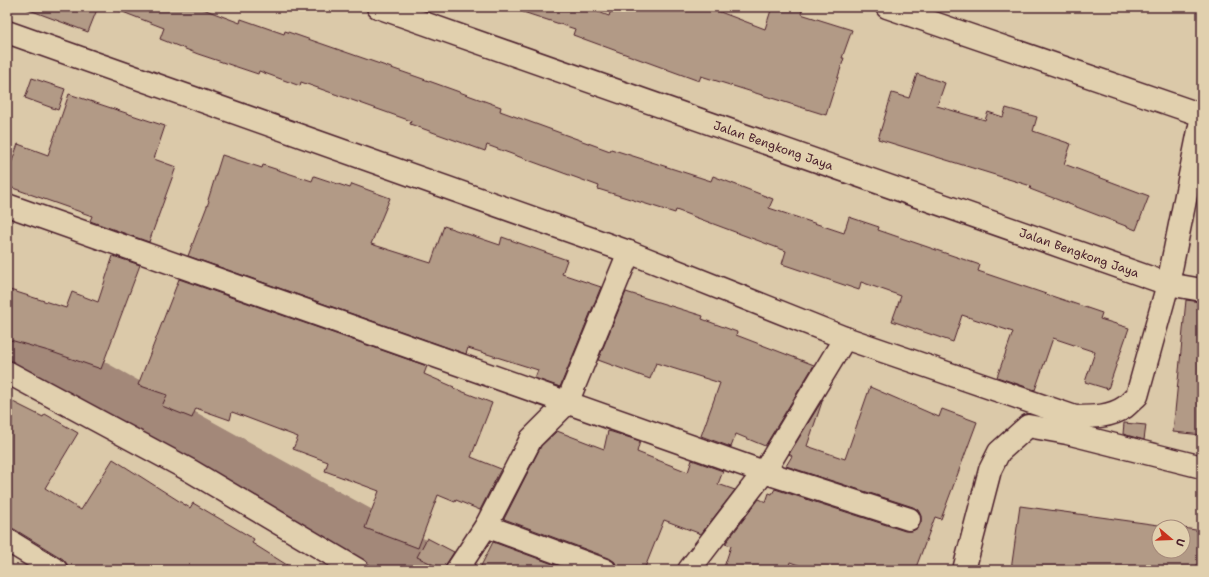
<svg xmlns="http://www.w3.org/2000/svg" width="1209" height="577" viewBox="0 0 1209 577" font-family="'Shantell Sans',sans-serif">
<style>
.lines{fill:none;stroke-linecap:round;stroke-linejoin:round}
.river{stroke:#a38879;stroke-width:50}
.building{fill:#b29a86;stroke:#4a1f2b}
.minor-casing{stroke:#4a1f2b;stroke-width:25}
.minor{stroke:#e1d0ae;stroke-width:22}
.labels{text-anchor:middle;stroke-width:3;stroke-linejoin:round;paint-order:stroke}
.street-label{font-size:12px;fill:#4a1f2b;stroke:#e1d0ae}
</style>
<rect width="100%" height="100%" fill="#dbc9a9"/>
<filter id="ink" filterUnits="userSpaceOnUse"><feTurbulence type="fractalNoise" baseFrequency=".025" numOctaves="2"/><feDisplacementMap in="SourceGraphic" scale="8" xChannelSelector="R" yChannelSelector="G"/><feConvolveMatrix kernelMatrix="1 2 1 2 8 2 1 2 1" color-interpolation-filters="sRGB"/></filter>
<g filter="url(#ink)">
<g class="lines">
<polyline class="river" points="7,351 82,378 408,558 424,570"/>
</g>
<g class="building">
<polygon points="28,7 98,7 88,32 27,9"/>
<polygon points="116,7 198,7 240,23 241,19 284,34 285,31 426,80 501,107 500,111 610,151 611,149 711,181 713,176 773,199 769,208 844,233 849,217 879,227 878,230 980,265 978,271 1102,313 1100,319 1129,328 1108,389 1085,382 1095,352 1053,338 1035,390 997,377 1013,332 962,315 953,342 892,321 901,296 861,282 859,290 782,264 786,251 676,210 675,213 598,189 599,186 487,145 485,151 410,124 411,121 301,82 300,86 259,71 258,74 198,54 160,39 164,28 115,9"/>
<polygon points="524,7 585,7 609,16 612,7 707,7 765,29 772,7 803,7 801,14 852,30 842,58 844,58 826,115 701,76 699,81 573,35 575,29 523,12"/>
<polygon points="917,74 945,83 937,106 985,120 988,112 1003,117 1006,108 1037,117 1033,131 1071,144 1064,164 1149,196 1136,230 1030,189 1031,186 878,139 892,93 909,98"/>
<polygon points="32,78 65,89 58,110 25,98"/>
<polygon points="69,94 165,126 154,159 176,167 149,242 90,221 92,216 7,186 7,175 18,144 48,155"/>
<polygon points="222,155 262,168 263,165 312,181 314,176 350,188 352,184 390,198 371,244 431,263 444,226 500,245 502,237 567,260 562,274 601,287 560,387 535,378 538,370 468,348 466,354 188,256 209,201 208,200"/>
<polygon points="113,256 140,265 101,369 52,352 7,339 7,289 66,308 72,292 98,302"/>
<polygon points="179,279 427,366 424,374 454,387 453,388 492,403 471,457 501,469 480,510 456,500 455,502 438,495 418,548 365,528 379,491 325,471 328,462 293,449 298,437 232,412 230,420 196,408 192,418 162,406 167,395 138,385"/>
<polygon points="626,292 703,316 702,319 737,332 736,335 814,365 765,446 736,434 731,447 701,436 720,383 656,363 650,379 598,360"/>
<polygon points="1186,300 1202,302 1202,435 1173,432"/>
<polygon points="870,387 939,417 942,409 977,422 941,519 935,517 915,570 812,570 790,562 788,570 723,570 731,546 725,544 759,499 766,502 769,493 772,494 775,489 905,531 912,531 918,528 921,522 921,516 918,510 913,507 786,466 792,456 789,454 823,399 807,446 845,459"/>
<polygon points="7,399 43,417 45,414 78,433 45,488 81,510 113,459 190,508 193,503 254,539 252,543 295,570 69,570 67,564 63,559 14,529 7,528"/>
<polygon points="1124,423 1146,425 1144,440 1123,434"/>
<polygon points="557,431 604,449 608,431 612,432 640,441 637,452 688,472 692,460 723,471 718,484 735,490 701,534 664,520 644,570 617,570 615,562 609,558 504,519 541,446"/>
<polygon points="1020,506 1173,527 1159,527 1159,551 1183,551 1183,528 1202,531 1202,570 1011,570"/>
<polygon points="427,538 454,552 447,563 445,570 417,557"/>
<polygon points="493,542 569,570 479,570"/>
</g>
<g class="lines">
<g class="minor-casing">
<g id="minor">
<path id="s1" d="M378,7L1168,284L1202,290"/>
<polyline points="887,7 1202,115"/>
<path d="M7,32L629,252L845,338L1075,417C1092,417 1111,417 1125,407C1129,404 1133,399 1137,396L1168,284L1202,116"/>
<polyline points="7,205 764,472 909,519"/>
<polyline points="7,372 191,471 358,570"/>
<polyline points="486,526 605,570"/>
<polyline points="7,540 56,570"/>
<polyline points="457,570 486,526 531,439 567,403 629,252"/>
<polyline points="689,570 764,472 845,338"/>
<polyline points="964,570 990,470 999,452 1028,426 1067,433 1202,467"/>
</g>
</g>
<use href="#minor" class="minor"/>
</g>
</g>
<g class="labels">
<g class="street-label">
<text dy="4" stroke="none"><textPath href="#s1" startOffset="419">Jalan Bengkong Jaya</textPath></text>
<text dy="4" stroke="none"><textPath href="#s1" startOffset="743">Jalan Bengkong Jaya</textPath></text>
</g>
</g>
<rect width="1209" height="577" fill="none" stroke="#e1d0ae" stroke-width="24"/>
<rect x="12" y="12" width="1185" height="553" fill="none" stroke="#4a1f2b" stroke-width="1.5" filter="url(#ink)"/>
<g transform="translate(1171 539) rotate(109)"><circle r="19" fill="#e1d0ae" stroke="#a5897a"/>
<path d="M0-3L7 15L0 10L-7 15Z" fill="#c8321e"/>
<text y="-6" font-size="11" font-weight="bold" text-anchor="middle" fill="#4a1f2b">U</text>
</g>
</svg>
